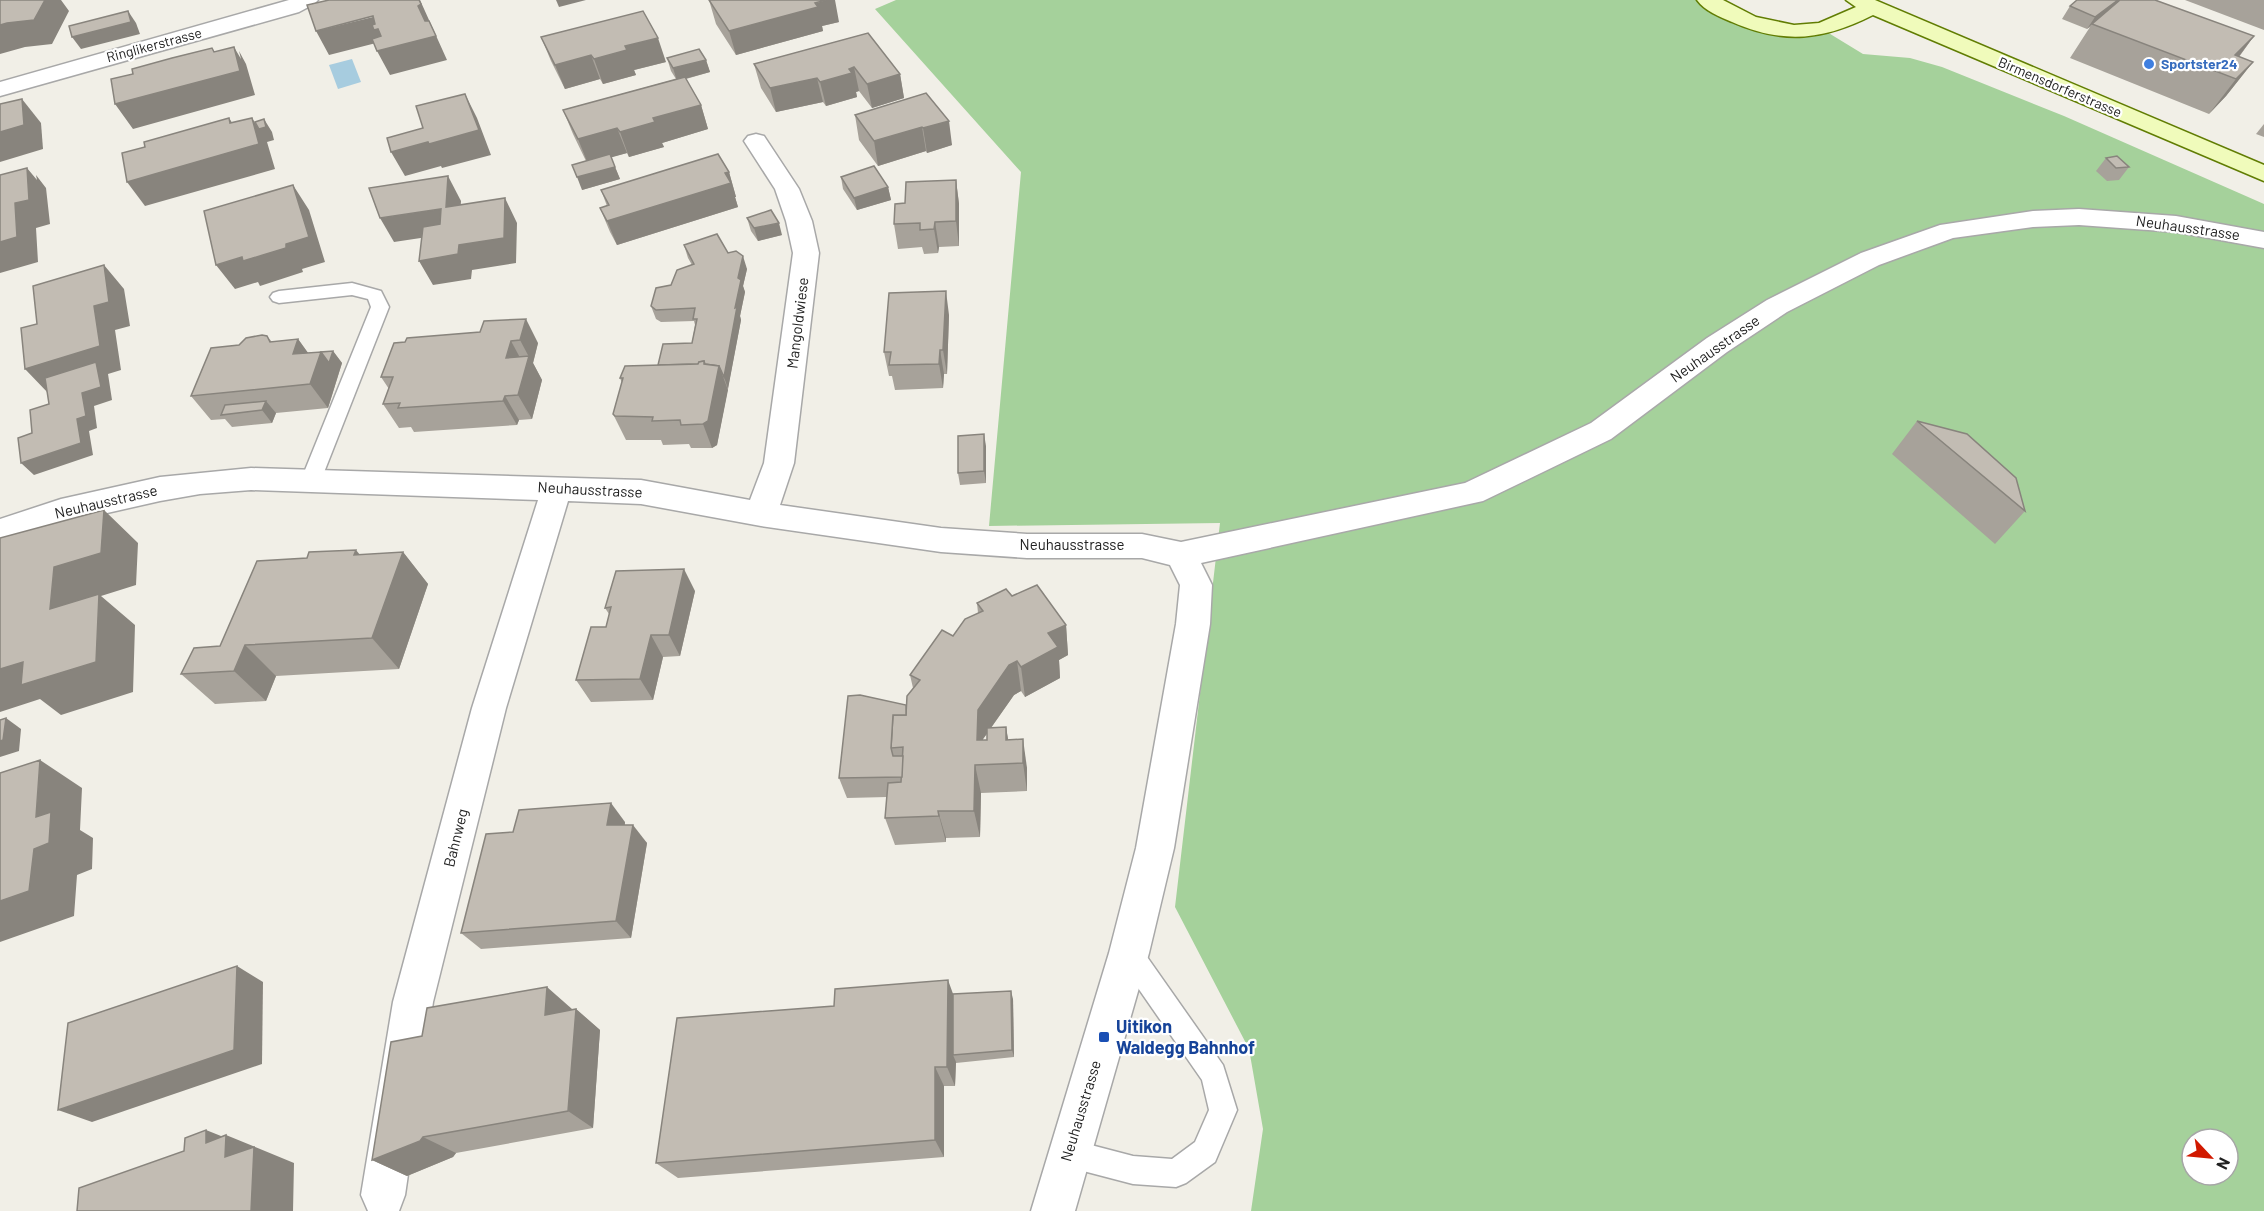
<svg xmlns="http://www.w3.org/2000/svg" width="2264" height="1211" viewBox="0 0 2264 1211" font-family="Barlow,sans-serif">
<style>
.forest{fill:#a5d19b;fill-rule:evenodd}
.water{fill:#a7ccdf}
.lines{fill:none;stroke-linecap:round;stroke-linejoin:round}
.service-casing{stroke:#a8a8a8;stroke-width:3}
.minor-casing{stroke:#a8a8a8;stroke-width:3}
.secondary-casing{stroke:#617d03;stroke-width:3}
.service{fill:#fff;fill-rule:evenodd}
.minor{fill:#fff;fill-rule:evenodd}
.secondary{fill:#f0fbbb;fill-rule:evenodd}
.wall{fill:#a7a29a;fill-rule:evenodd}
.shaded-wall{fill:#88847d}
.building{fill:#c2bcb3;stroke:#88847d;stroke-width:1.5}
.shop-dot{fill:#3f7fe0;stroke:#fff;stroke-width:2}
.transit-dot{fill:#1a4fb4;stroke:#fff;stroke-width:2}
.labels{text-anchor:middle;stroke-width:4.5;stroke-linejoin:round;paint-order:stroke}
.far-street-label{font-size:14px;fill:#212121;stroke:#fff}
.far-shop-label{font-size:14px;font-weight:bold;fill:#366cbe;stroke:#fff;text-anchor:start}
.street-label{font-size:15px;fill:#212121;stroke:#fff}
.near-transit-label{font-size:18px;font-weight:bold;fill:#164399;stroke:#fff;text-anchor:start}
</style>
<rect width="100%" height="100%" fill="#f1efe7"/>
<path class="forest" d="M896,0H1708L1741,20L1822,29L1863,54L1910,58L1942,67L2064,116L2264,204V1211H1251L1263,1129L1249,1049L1175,907L1220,523L989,526L1021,172L875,9ZM2192,1139H2228V1175H2192Z"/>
<polygon class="water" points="352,59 361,82 338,89 329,65"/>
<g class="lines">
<g class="service-casing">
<g id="service">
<polygon points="352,283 381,291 389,307 321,480 318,485 311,487 304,485 301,480 371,307 368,299 352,295 279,303 273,301 270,297 273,293 279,291"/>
<polygon points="1129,941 1138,944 1223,1065 1237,1110 1215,1162 1186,1183 1176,1187 1133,1184 1068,1167 1058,1163 1054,1153 1058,1143 1068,1139 1133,1156 1172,1159 1195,1142 1209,1110 1202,1080 1120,962 1116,953 1120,944"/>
</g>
</g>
<g class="minor-casing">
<g id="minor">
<polygon points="289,0 318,0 314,4 299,12 0,96 0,82"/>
<polygon points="756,134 764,136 799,189 812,221 819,253 794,463 780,505 941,528 1027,534 1142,534 1181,542 1465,483 1591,423 1707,338 1767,300 1861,253 1940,225 2033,211 2079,209 2176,216 2264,232 2264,248 2176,232 2079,225 2033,227 1953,238 1879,265 1787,312 1727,352 1611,439 1483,501 1201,563 1212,585 1210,624 1174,848 1149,953 1075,1211 1031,1211 1109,953 1136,848 1176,624 1180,585 1170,565 1142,558 1027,558 941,552 761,526 641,504 568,501 506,708 433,1002 405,1195 399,1211 368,1211 361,1195 393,1002 472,708 538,500 251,490 200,494 160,501 63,523 0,543 0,519 61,499 160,477 251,468 641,480 750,500 764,463 793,253 786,221 775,189 744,141 748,136"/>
</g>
</g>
<g class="secondary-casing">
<path id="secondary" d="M1697,0H1723L1756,17L1794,25L1819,23L1856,7L1846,0H1875L2264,165V181L1873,15C1824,40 1784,45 1732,22C1720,17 1705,11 1697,0Z"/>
</g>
<use href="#service" class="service"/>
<use href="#minor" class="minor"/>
<use href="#secondary" class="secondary"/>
</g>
<g class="wall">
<polygon points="709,0 839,22 822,26 823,31 736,55 716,24"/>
<polygon points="2185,0 2264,0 2264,30"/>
<polygon points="2070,6 2254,36 2239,57 2253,62 2226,96 2209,114 2070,58 2090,27 2087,29 2062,19"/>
<polygon points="868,33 900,74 904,98 872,108 859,91 856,92 857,97 826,106 823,102 776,112 761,88 754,64"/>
<polygon points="541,37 666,62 634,70 636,75 603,84 600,79 565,89 551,61"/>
<polygon points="667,58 706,60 710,72 686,79 701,105 708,129 662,143 664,147 646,152 629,157 627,153 611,157 620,179 582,190 586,161 573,134 563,110 676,79 671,71"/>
<polygon points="926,93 952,145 927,153 926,151 878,166 859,140 855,115"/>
<polygon points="2264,124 2264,137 2256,134"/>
<polygon points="2106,158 2129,167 2119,180 2107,181 2096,171"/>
<polygon points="729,172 736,197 735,197 738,207 617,245 610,232 600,208 607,206 601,190"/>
<polygon points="841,177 888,187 891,200 857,210 843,189"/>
<polygon points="956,180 959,204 959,246 939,247 938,253 924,254 922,247 898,249 894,224 905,203"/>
<polygon points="747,218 782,235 758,241 751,231"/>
<polygon points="684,245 728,253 747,269 743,286 745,292 740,316 741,320 717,445 712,448 691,448 689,444 663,445 661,440 626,440 613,414 622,383 620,378 658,365 692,343 695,325 694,321 661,322 656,319 651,306 671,285 692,265 688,258"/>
<polygon points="949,315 947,374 944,374 943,388 895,390 892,376 889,376 884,352"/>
<polygon points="480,332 538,343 533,363 542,380 532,419 519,420 517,425 414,432 411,427 399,428 383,404 389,389 381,377 405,342"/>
<polygon points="267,336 272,342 298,339 308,353 333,351 342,363 328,408 276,413 272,423 232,427 225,419 211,420 191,396 239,345"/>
<polygon points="1917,421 2025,511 1995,544 1892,454"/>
<polygon points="986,446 986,483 960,485 958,473"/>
<polygon points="403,552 428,584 399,669 276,676 266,701 215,704 181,674 360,555"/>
<polygon points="695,591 680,656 663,657 653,700 591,702 576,680 606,627 609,614 605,608"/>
<path d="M1012,596L1066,625L1068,655L1059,660L1060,678L1025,697L1021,691L1014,695L991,728L1006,727L1008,740L1027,768V791L981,793L980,837L946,838V842L895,845L885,818L887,797L847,798L839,778L906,705L913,688L910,675L978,613L977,603ZM987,734V740H983V739Z"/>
<polygon points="625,822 625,825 647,843 631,938 481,949 461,933 513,832"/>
<polygon points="953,994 1013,999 1014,1057 956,1063 956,1062 955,1086 944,1086 944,1157 678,1178 656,1163 834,1006"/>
<polygon points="572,1009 572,1010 576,1009 600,1030 593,1128 456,1153 453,1157 407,1176 372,1160"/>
</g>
<g class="shaded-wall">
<polygon points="45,0 61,0 69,11 52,44 25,47 0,54 0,25"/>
<polygon points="420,0 447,60 390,75 377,51 380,42 329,55 316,31 418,6"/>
<polygon points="556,0 586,0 559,7"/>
<polygon points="826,0 835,0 839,22 822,26 823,31 736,55 729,31"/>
<polygon points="2118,0 2121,0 2092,24 2087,29 2095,17"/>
<polygon points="128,11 136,23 140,34 81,49 72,37"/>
<polygon points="2254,36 2228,71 2235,55"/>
<polygon points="658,38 666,62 634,70 636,75 603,84 594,59 625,46"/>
<polygon points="234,47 241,59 239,51 246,64 255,95 133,129 115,104 214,52 212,48 222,63"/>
<polygon points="591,55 600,79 565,89 555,65"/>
<polygon points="706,60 710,72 677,81 673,68"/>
<polygon points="2253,62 2226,96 2209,114 2236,79"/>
<polygon points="854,67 859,91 856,92 857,97 826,106 820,82"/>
<polygon points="900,74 904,98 872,108 867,84"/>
<polygon points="817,78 823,102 776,112 770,88"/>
<polygon points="465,94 477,118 491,155 442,168 441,166 405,176 391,152 428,142"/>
<polygon points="22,99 41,123 43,149 0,162 0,132"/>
<polygon points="701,105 708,129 662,143 664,147 629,157 620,132 653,118"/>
<polygon points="229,118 240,135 252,118 259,129 264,119 272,132 274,140 267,142 275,169 145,206 127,182 230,123"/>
<polygon points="949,121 952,145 927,153 923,128"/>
<polygon points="922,127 926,151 878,166 874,141"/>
<polygon points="617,128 627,153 588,164 578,139"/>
<polygon points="615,167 620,179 582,190 577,177"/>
<polygon points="27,168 37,180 36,175 46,188 50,224 36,228 38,262 0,273 0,242 15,203"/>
<polygon points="729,172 736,197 735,197 738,207 617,245 607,221"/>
<polygon points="448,176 461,201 459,232 446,207"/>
<polygon points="956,180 959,204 959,246 956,221"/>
<polygon points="293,185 309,210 325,262 302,269 303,272 260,286 258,282 235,289 216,265 286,244"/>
<polygon points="888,187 891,200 857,210 854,198"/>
<polygon points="505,198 517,223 516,263 472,270 471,279 433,285 419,261 459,245"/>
<polygon points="441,209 454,233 394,242 380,218"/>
<polygon points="935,222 939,247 938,253 934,229"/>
<polygon points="779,223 782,235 758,241 754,228"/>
<polygon points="743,256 747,269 743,286 745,292 740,316 741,320 728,389 724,377 735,308 738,278"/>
<polygon points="104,265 124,289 130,326 115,330 121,370 108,374 112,400 94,406 97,428 89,431 93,455 34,475 21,463 81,443 49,394 25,369 94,306"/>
<polygon points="946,291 949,315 947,374 943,350"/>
<polygon points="526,319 538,343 533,363 542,380 532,419 518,395 529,357 520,340"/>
<polygon points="298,339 316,364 293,354"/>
<polygon points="511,341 524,365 506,358"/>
<polygon points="940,350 944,374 943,388 939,364"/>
<polygon points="333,351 342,363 328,408 310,384 321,352"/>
<polygon points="719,366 728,390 717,445 712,448 703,424"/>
<polygon points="505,396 519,420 517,425 503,401"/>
<polygon points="266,401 276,413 272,423 262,410"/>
<polygon points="984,434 986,446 986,483 984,471"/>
<polygon points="104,510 138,543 136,585 101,596 135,625 133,692 61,715 40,699 0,712 0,669 50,609 54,567"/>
<polygon points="356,550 382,582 354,555"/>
<polygon points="403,552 428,584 399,669 372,638"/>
<polygon points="684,569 695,591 680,656 669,635"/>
<polygon points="1066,625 1068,655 1059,660 1060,678 1025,697 1021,667 1048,633"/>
<polygon points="651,635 663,657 653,700 640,679"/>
<polygon points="245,645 276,676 266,701 234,671"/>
<polygon points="1017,661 1021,691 1014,695 983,739 983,765 977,740 978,710 1009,665"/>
<polygon points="6,718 21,729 19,751 0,757 0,741"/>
<polygon points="1006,727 1011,756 1006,740"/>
<polygon points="1023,739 1027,768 1027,791 1023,763"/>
<polygon points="40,760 82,788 80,830 93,838 92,869 77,875 74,916 0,942 0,901 36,817"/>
<polygon points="975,765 981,793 980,837 974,811"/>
<polygon points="611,803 625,822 622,844 607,825"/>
<polygon points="938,811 946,838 946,842 939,816"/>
<polygon points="633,825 647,843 631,938 616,921"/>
<polygon points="237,966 263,982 262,1064 92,1122 58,1110"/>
<polygon points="948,980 956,1002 953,1055 956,1062 955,1086 947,1067"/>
<polygon points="547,987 572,1009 570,1035 545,1015"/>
<polygon points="1011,991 1013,999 1014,1057 1012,1050"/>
<polygon points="576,1009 600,1030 593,1128 568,1111"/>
<polygon points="935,1067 944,1086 944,1157 935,1140"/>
<polygon points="206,1130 226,1138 226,1135 294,1163 293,1211 251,1211 225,1157 206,1143"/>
<polygon points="423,1137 456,1153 453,1157 407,1176 372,1160"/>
</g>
<g class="building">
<polygon points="0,0 45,0 34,20 7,23 0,25"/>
<polygon points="329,0 419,0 421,4 418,6 425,21 429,21 436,36 377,51 372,39 381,36 378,29 374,30 372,25 375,24 373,16 316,31 307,5"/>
<polygon points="709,0 826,0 815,3 818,7 729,31"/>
<polygon points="2077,0 2118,0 2095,17 2070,6"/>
<polygon points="2120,0 2155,0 2254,36 2235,55 2253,62 2236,79 2092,24"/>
<polygon points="128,11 131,22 72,37 69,26"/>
<polygon points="643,11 658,38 625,46 627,50 594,59 591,55 555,65 541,37"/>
<polygon points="868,33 900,74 867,84 854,67 849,69 852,73 820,82 817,78 770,88 754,64"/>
<polygon points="234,47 240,71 115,104 111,79 133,74 132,69 172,58 212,48 214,52"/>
<polygon points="699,49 706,60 673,68 667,58"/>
<polygon points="685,77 701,105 653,118 655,122 620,132 617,128 578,139 563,110"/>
<polygon points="926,93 949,121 923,128 922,127 874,141 855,115"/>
<polygon points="465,94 479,130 429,144 428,142 391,152 387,138 423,128 416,106"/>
<polygon points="22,99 24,125 0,132 0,104"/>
<polygon points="229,118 230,123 252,118 259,144 127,182 122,153 145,147 144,142"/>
<polygon points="264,119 266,127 259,129 255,122"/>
<polygon points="610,154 615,167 577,177 572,165"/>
<polygon points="718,154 729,172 725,173 731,183 607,221 600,208 609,205 601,190"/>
<polygon points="2117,156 2129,167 2116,168 2106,158"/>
<polygon points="874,166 888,187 854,198 841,177"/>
<polygon points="27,168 29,200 15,203 17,237 0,242 0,175"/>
<polygon points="448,176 446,207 505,198 504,238 459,245 458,254 419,261 423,227 440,224 441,209 380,218 369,188"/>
<polygon points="956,180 956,221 935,222 934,229 920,230 920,223 894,224 895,204 905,203 906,182"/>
<polygon points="293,185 309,237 286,244 286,248 243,261 242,257 216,265 204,211"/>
<polygon points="771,210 779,223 754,228 747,218"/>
<polygon points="717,234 728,253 736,251 743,256 738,278 741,280 735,308 737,307 724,377 719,366 705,364 704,361 699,362 698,364 658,365 663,344 692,343 697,319 693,319 695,308 656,310 651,306 656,288 671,285 677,270 694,264 684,245"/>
<polygon points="104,265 109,302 94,306 100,346 25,369 21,328 37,324 33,286"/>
<polygon points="946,291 943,350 940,350 939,364 889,365 891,352 884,352 889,293"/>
<polygon points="526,319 520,340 511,341 506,358 529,356 518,395 505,396 503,401 398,408 400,403 383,404 393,377 381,377 394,343 405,342 407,338 480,332 484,321"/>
<polygon points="262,335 267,336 270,342 298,339 293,354 321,352 310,384 191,396 211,348 239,345 246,338"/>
<polygon points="333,351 329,363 321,352"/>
<polygon points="704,361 704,364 719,366 708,421 703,424 681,425 680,420 652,421 653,417 615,416 613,414 623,378 620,378 625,366 698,364 699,362"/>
<polygon points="96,362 101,387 82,393 86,416 77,419 81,443 21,463 18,438 32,433 30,410 49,404 45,378"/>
<polygon points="266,401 262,410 221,415 225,405"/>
<polygon points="1917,421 1967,434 2016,478 2025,511"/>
<polygon points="984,434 984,471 958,473 958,436"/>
<polygon points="104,510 101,553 54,567 50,609 99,594 96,662 21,685 23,662 0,669 0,538"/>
<polygon points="356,550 354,555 403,552 372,638 245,645 234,671 181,674 194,648 220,646 257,561 307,558 309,552"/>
<polygon points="684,569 669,635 651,635 640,679 576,680 591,627 606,627 611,607 605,608 616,571"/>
<polygon points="1037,585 1066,625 1048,633 1058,647 1021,667 1017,661 1009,665 978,710 977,740 987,740 987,728 1006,727 1006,740 1023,739 1023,763 975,765 974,811 938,811 939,816 885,818 888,783 901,782 903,747 891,748 893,715 906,715 907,696 920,680 910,675 942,630 953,636 965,619 983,611 977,603 1006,589 1012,596"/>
<polygon points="860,695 906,705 906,715 893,715 891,748 893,756 903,756 902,777 839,778 848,696"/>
<polygon points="6,718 3,740 0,741 0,720"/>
<polygon points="40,760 36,817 51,812 49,843 34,849 29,891 0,901 0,773"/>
<polygon points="611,803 607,825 633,825 616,921 461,933 486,834 513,832 519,810"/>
<polygon points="237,966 234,1050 58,1110 68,1023"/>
<polygon points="948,980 947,1067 935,1067 935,1140 656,1163 677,1018 834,1006 835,989"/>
<polygon points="547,987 545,1015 576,1009 568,1111 423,1137 420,1141 372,1160 391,1042 422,1036 427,1008"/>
<polygon points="1011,991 1012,1050 953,1055 953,994"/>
<polygon points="206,1130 206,1143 226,1135 225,1157 254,1147 251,1211 77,1211 79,1188 184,1151 185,1138"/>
</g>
<circle class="shop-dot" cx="2149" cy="64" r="6"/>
<rect class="transit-dot" x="1098" y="1031" width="12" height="12" rx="3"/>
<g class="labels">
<g class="far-street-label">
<text transform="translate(154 45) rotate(-15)" y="5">Ringlikerstrasse</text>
<text transform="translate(2060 87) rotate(23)" y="5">Birmensdorferstrasse</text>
</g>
<g class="far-shop-label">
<text x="2161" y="69">Sportster24</text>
</g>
<g class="street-label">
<text transform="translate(2188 228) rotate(8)" y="5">Neuhausstrasse</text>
<text transform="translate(798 323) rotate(-83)" y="5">Mangoldwiese</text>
<text transform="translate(1715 349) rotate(-35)" y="5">Neuhausstrasse</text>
<text transform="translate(590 490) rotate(3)" y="5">Neuhausstrasse</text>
<text transform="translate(106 502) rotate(-13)" y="5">Neuhausstrasse</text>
<text x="1072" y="550">Neuhausstrasse</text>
<text transform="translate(456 838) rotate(-76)" y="5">Bahnweg</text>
<text transform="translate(1081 1111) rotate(-73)" y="5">Neuhausstrasse</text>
</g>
<g class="near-transit-label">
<text x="1116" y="1033">Uitikon<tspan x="1116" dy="21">Waldegg Bahnhof</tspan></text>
</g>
</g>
<g transform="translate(2210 1157) rotate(116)"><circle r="28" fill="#ffffff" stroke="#a6a6a6" stroke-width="1.5"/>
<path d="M0-4.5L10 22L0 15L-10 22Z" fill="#d11900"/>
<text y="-9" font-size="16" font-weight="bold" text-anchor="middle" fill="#212121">N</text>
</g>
</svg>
